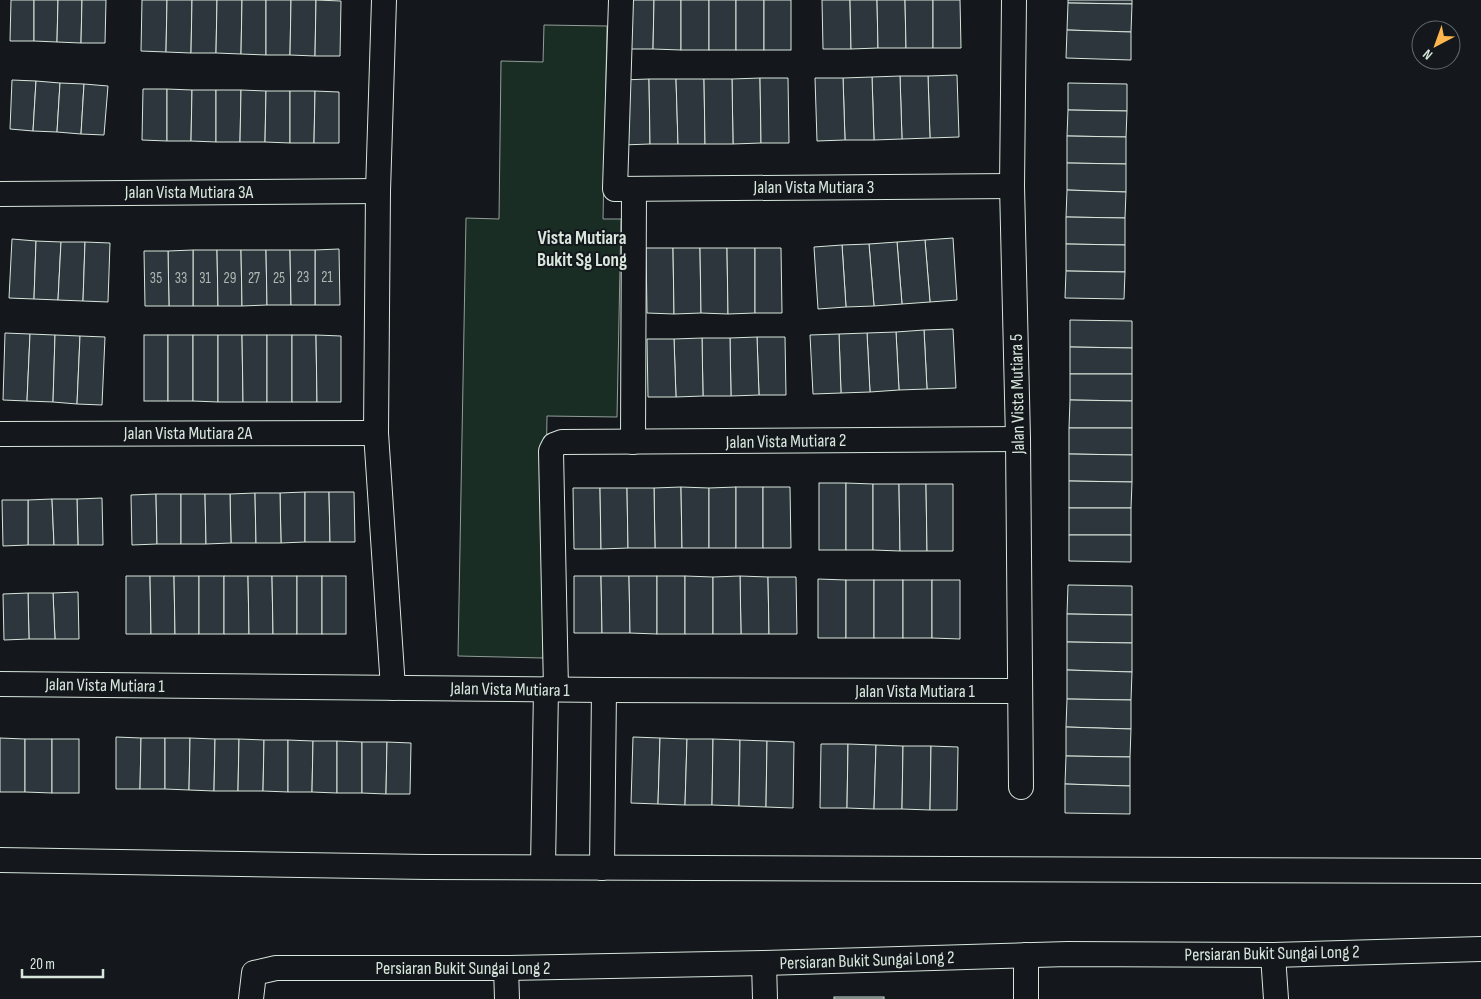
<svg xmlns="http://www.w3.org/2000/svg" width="1481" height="999" viewBox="0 0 1481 999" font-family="'Sofia Sans Condensed',sans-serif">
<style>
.green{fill:#1a2d24;stroke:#939e99}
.building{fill:#2c363c;stroke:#d8e6dc}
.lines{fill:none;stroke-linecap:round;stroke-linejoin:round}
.minor-casing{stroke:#d8e6dc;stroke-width:26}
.minor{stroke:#14181c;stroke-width:24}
.labels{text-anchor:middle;stroke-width:4;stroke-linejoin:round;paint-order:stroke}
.number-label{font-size:15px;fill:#adbab4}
.street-label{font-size:18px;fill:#d8e6dc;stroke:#14181c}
.neighbourhood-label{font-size:19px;font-weight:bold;fill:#d8e6dc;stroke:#14181c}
</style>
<rect width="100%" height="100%" fill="#14181c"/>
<polygon class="green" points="544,25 607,26 603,219 621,219 617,417 547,416 543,658 458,656 466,218 499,219 501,61 543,62"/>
<g class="building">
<polygon points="11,0 34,0 34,41 10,41"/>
<polygon points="34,0 58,0 57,42 34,41"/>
<polygon points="58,0 82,0 81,43 57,42"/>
<polygon points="82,0 106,0 105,43 81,43"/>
<polygon points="142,0 167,0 166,52 141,51"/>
<polygon points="167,0 192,0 191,53 166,52"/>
<polygon points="192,0 217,0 216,53 191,53"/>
<polygon points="217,0 242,0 241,54 216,53"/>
<polygon points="242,0 266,0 266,55 241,54"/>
<polygon points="266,0 291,0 290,55 266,55"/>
<polygon points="291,0 316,0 315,56 290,55"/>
<polygon points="316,0 341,1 340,56 315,56"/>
<polygon points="626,0 654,0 653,49 626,49"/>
<polygon points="654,0 681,0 681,50 653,49"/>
<rect x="681" y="0" width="28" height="50"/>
<rect x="709" y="0" width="27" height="50"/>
<rect x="736" y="0" width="28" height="50"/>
<rect x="764" y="0" width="27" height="50"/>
<polygon points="822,0 850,0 851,49 823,49"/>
<polygon points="850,0 877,0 878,48 851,49"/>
<polygon points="877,0 905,0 906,48 878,48"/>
<polygon points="905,0 933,0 933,48 906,48"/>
<polygon points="933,0 960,0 961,48 933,48"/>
<polygon points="1068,0 1132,0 1132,4 1068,3"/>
<polygon points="1068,3 1132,4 1131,32 1067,30"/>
<polygon points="1067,30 1131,32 1131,60 1066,58"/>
<polygon points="957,75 959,137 930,138 928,76"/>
<polygon points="900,76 928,76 930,138 902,139"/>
<polygon points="900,76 902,139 874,140 872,77"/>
<polygon points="872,77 874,140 845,140 843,78"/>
<polygon points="760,78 761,143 733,144 732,79"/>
<polygon points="760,78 788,78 789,143 761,143"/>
<polygon points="815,78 843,78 845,140 817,141"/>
<polygon points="649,79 650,144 622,145 621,80"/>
<polygon points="649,79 676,79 678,144 650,144"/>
<polygon points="676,79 704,79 705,144 678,144"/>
<polygon points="704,79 732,79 733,144 705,144"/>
<polygon points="12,80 36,81 33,131 10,129"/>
<polygon points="36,81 60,83 57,132 33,131"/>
<polygon points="60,83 84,84 81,134 57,132"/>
<polygon points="1068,83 1127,84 1127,111 1068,110"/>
<polygon points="84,84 108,86 104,135 81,134"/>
<polygon points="143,89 167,89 167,141 142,140"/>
<polygon points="167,89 192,90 191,141 167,141"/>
<polygon points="192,90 216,90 216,142 191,141"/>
<polygon points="216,90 241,90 240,142 216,142"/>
<polygon points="241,90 266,91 265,142 240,142"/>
<polygon points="266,91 290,91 290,143 265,142"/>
<polygon points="290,91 315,91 314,143 290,143"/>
<polygon points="315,91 339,92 339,143 314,143"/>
<polygon points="1068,110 1127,111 1126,137 1067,136"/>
<polygon points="1067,136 1126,137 1126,164 1067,163"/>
<polygon points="1067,163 1126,164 1126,192 1067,190"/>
<polygon points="1067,190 1126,192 1125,218 1066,217"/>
<polygon points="1066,217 1125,218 1125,245 1066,244"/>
<polygon points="953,238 957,300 930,302 925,240"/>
<polygon points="12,239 36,241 34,299 9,298"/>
<polygon points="925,240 930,302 902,304 897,242"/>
<polygon points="36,241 61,242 58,300 34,299"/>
<polygon points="61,242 85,242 83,301 58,300"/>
<polygon points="85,242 110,243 108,302 83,301"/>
<polygon points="897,242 902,304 874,306 869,244"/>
<polygon points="869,244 874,306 846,307 842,245"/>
<polygon points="1066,244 1125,245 1125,272 1066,271"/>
<polygon points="842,245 846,307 818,309 814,247"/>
<polygon points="646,248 673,248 674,314 647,313"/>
<polygon points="673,248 700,248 701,313 674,314"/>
<polygon points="700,248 727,248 728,314 701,313"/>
<polygon points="727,248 755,248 755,313 728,314"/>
<polygon points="755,248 781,248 782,313 755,313"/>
<polygon points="339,249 340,305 315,305 315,250"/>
<polygon points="193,250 217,250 218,306 193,306"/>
<polygon points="193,250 193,306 169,306 168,251"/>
<polygon points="217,250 241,250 242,306 218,306"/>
<polygon points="241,250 266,250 267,305 242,306"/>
<polygon points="266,250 290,250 291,305 267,305"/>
<polygon points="290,250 315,250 315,305 291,305"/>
<polygon points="144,251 168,251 169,306 145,306"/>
<polygon points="1066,271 1125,272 1124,299 1065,298"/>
<polygon points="1070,320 1132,321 1132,348 1070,347"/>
<polygon points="953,329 956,388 927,389 924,330"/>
<polygon points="924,330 927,389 899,390 896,332"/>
<polygon points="896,332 899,390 870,392 867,333"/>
<polygon points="5,333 30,334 27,401 3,400"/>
<polygon points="867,333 870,392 841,393 839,334"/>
<polygon points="30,334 55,335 53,402 27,401"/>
<polygon points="839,334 841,393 813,394 810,335"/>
<polygon points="55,335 80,336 77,404 53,402"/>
<rect x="144" y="335" width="24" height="66"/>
<rect x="168" y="335" width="25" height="66"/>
<polygon points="193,335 218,335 218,402 193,401"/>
<polygon points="218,335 242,335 243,402 218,402"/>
<polygon points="242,335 267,335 267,402 243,402"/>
<rect x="267" y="335" width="25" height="67"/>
<polygon points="292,335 316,335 317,402 292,402"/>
<polygon points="316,335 341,336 341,402 317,402"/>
<polygon points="80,336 105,337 102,405 77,404"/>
<polygon points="757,337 785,337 786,395 759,395"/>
<polygon points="757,337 759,395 731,396 730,338"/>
<polygon points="702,338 730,338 731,396 703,396"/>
<polygon points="702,338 703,396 676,397 674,339"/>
<polygon points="647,339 674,339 676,397 648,397"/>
<polygon points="1070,347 1132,348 1132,374 1070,374"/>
<polygon points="1070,374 1132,374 1132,401 1070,400"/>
<polygon points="1070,400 1132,401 1132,428 1069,428"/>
<polygon points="1069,428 1132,428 1132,455 1069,454"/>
<polygon points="1069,454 1132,455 1132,482 1069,481"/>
<polygon points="1069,481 1132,482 1131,508 1069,508"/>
<rect x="819" y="483" width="27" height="67"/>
<polygon points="846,483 873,484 873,550 846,550"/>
<polygon points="873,484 899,484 900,551 873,550"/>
<polygon points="899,484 926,484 927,551 900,551"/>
<polygon points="926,484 953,484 953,551 927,551"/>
<polygon points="681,487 682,548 655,548 654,488"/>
<polygon points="681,487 709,488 709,548 682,548"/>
<polygon points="736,487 736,548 709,548 709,488"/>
<rect x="736" y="487" width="27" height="61"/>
<polygon points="763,487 790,487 791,548 763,548"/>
<polygon points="573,488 600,488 601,549 574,549"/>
<polygon points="600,488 627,488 628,548 601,549"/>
<polygon points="627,488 654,488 655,548 628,548"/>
<polygon points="305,492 305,542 281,543 280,493"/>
<polygon points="305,492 329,492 330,542 305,542"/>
<polygon points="329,492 354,492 355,542 330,542"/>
<polygon points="255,493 256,543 231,543 230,494"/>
<polygon points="255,493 280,493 281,543 256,543"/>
<polygon points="156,494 157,544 132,545 131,495"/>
<polygon points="156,494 181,494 181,544 157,544"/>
<polygon points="181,494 205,494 206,544 181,544"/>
<polygon points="205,494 230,494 231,543 206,544"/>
<polygon points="102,498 103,545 78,545 77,499"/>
<polygon points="52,499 54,545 28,545 28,500"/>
<polygon points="52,499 77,499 78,545 54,545"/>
<polygon points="2,500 28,500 28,545 3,546"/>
<rect x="1069" y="508" width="62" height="27"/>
<polygon points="1069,535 1131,535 1131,562 1069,561"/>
<polygon points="126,576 150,576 151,634 126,634"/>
<polygon points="150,576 174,576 175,634 151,634"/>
<polygon points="174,576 199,576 199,634 175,634"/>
<rect x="199" y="576" width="25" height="58"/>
<polygon points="224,576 248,576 249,634 224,634"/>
<polygon points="248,576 272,576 273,634 249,634"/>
<polygon points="272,576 297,576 297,634 273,634"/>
<rect x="297" y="576" width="25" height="58"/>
<rect x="322" y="576" width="24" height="58"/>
<polygon points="574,576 601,576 602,633 574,633"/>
<polygon points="601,576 629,576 630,633 602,633"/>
<polygon points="629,576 657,576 657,634 630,633"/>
<rect x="657" y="576" width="28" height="58"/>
<polygon points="685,576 713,577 713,634 685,634"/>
<polygon points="740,576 768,577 769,634 741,634"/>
<polygon points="740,576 741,634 713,634 713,577"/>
<polygon points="768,577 796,577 797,634 769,634"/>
<polygon points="818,579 846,580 846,638 818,638"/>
<rect x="846" y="580" width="28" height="58"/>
<rect x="874" y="580" width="29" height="58"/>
<rect x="903" y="580" width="29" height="58"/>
<polygon points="932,580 960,580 960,639 932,638"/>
<polygon points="1068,585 1132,586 1132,615 1067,614"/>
<polygon points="78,592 79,639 55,639 53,593"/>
<polygon points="28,593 53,593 55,639 29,639"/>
<polygon points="28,593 29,639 4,640 3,594"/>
<polygon points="1067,614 1132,615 1132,643 1067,642"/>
<polygon points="1067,642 1132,643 1132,672 1067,670"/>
<polygon points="1067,670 1132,672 1131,700 1067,699"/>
<polygon points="1067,699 1131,700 1131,729 1066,727"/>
<polygon points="1066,727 1131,729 1130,757 1066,756"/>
<polygon points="116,737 141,738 140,789 116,789"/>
<polygon points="633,737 660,738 658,804 631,803"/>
<polygon points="0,738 25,739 25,792 0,792"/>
<polygon points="141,738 165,738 165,789 140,789"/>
<polygon points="165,738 190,738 189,790 165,789"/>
<polygon points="190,738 215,739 214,791 189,790"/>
<polygon points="660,738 687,739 685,805 658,804"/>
<polygon points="25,739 52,739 52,793 25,792"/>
<rect x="52" y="739" width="27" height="54"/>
<polygon points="215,739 239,739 238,791 214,791"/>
<polygon points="239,739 264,740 263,791 238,791"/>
<polygon points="687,739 713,739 712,805 685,805"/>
<polygon points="713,739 740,740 739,806 712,805"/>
<polygon points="264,740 288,740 288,792 263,791"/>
<polygon points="288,740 313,741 312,792 288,792"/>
<polygon points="740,740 767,741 766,807 739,806"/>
<polygon points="313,741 337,741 337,793 312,792"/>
<polygon points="337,741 362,742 362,793 337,793"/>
<polygon points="767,741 794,742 793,808 766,807"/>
<polygon points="362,742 387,742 386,794 362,793"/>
<polygon points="387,742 411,743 410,794 386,794"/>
<polygon points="821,744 848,744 847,808 820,808"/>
<polygon points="848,744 876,745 874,809 847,808"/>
<polygon points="876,745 903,746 902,809 874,809"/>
<polygon points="903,746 931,746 930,810 902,809"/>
<polygon points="931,746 958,747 957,810 930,810"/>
<polygon points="1066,756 1130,757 1130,786 1065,784"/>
<polygon points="1065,784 1130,786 1130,814 1065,813"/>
<rect x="834" y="997" width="50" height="2"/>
</g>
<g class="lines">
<g class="minor-casing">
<g id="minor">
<polyline points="384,0 378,191 376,433 393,688"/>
<polyline points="621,0 615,189 1012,186"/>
<polyline points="1014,0 1012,186 1018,439 1021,787"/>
<polyline points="0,194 378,191"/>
<polyline points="0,434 376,433"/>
<polyline points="633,442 634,189"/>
<polyline points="0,684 604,690 1020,691"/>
<polyline points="556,689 551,451 554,445 562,442 1018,439"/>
<polyline points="0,860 427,867 1481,871"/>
<polyline points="543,867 546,689"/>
<polyline points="602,868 604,690"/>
<polyline points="1026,955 1026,999"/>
<polyline points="1273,955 1276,999"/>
<polyline points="764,963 765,999"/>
<polyline points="506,968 507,999"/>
<polyline points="251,999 254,973 276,968 506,968 764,963 1068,954 1273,955 1481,949"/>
</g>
</g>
<use href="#minor" class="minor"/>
</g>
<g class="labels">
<g class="number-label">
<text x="303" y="282">23</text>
<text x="327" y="282">21</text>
<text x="156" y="283">35</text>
<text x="181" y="283">33</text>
<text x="205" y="283">31</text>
<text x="230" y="283">29</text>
<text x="254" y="283">27</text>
<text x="279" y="283">25</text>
</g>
<g class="street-label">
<text x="814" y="193">Jalan Vista Mutiara 3</text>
<text x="189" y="198">Jalan Vista Mutiara 3A</text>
<text transform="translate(1017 394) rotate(-91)" y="6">Jalan Vista Mutiara 5</text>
<text x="188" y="439">Jalan Vista Mutiara 2A</text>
<text transform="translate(786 441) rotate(-1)" y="6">Jalan Vista Mutiara 2</text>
<text transform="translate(105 685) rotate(1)" y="6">Jalan Vista Mutiara 1</text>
<text transform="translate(510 689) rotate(1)" y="6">Jalan Vista Mutiara 1</text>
<text x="915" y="697">Jalan Vista Mutiara 1</text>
<text transform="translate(1272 953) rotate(-1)" y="6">Persiaran Bukit Sungai Long 2</text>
<text transform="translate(867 960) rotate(-2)" y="6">Persiaran Bukit Sungai Long 2</text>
<text x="463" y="974">Persiaran Bukit Sungai Long 2</text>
</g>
<g class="neighbourhood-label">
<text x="582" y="244">Vista Mutiara<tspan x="582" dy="22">Bukit Sg Long</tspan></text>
</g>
</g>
<g transform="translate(1436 45) rotate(221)"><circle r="24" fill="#14181c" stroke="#626a69"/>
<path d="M0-4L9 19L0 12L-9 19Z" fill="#ffb74d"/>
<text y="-8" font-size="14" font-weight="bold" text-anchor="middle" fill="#d8e6dc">N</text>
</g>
<path d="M22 969v8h81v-8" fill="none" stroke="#d8e6dc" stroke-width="2.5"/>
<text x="30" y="969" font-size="15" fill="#d8e6dc" stroke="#14181c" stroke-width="4" paint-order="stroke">20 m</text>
</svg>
